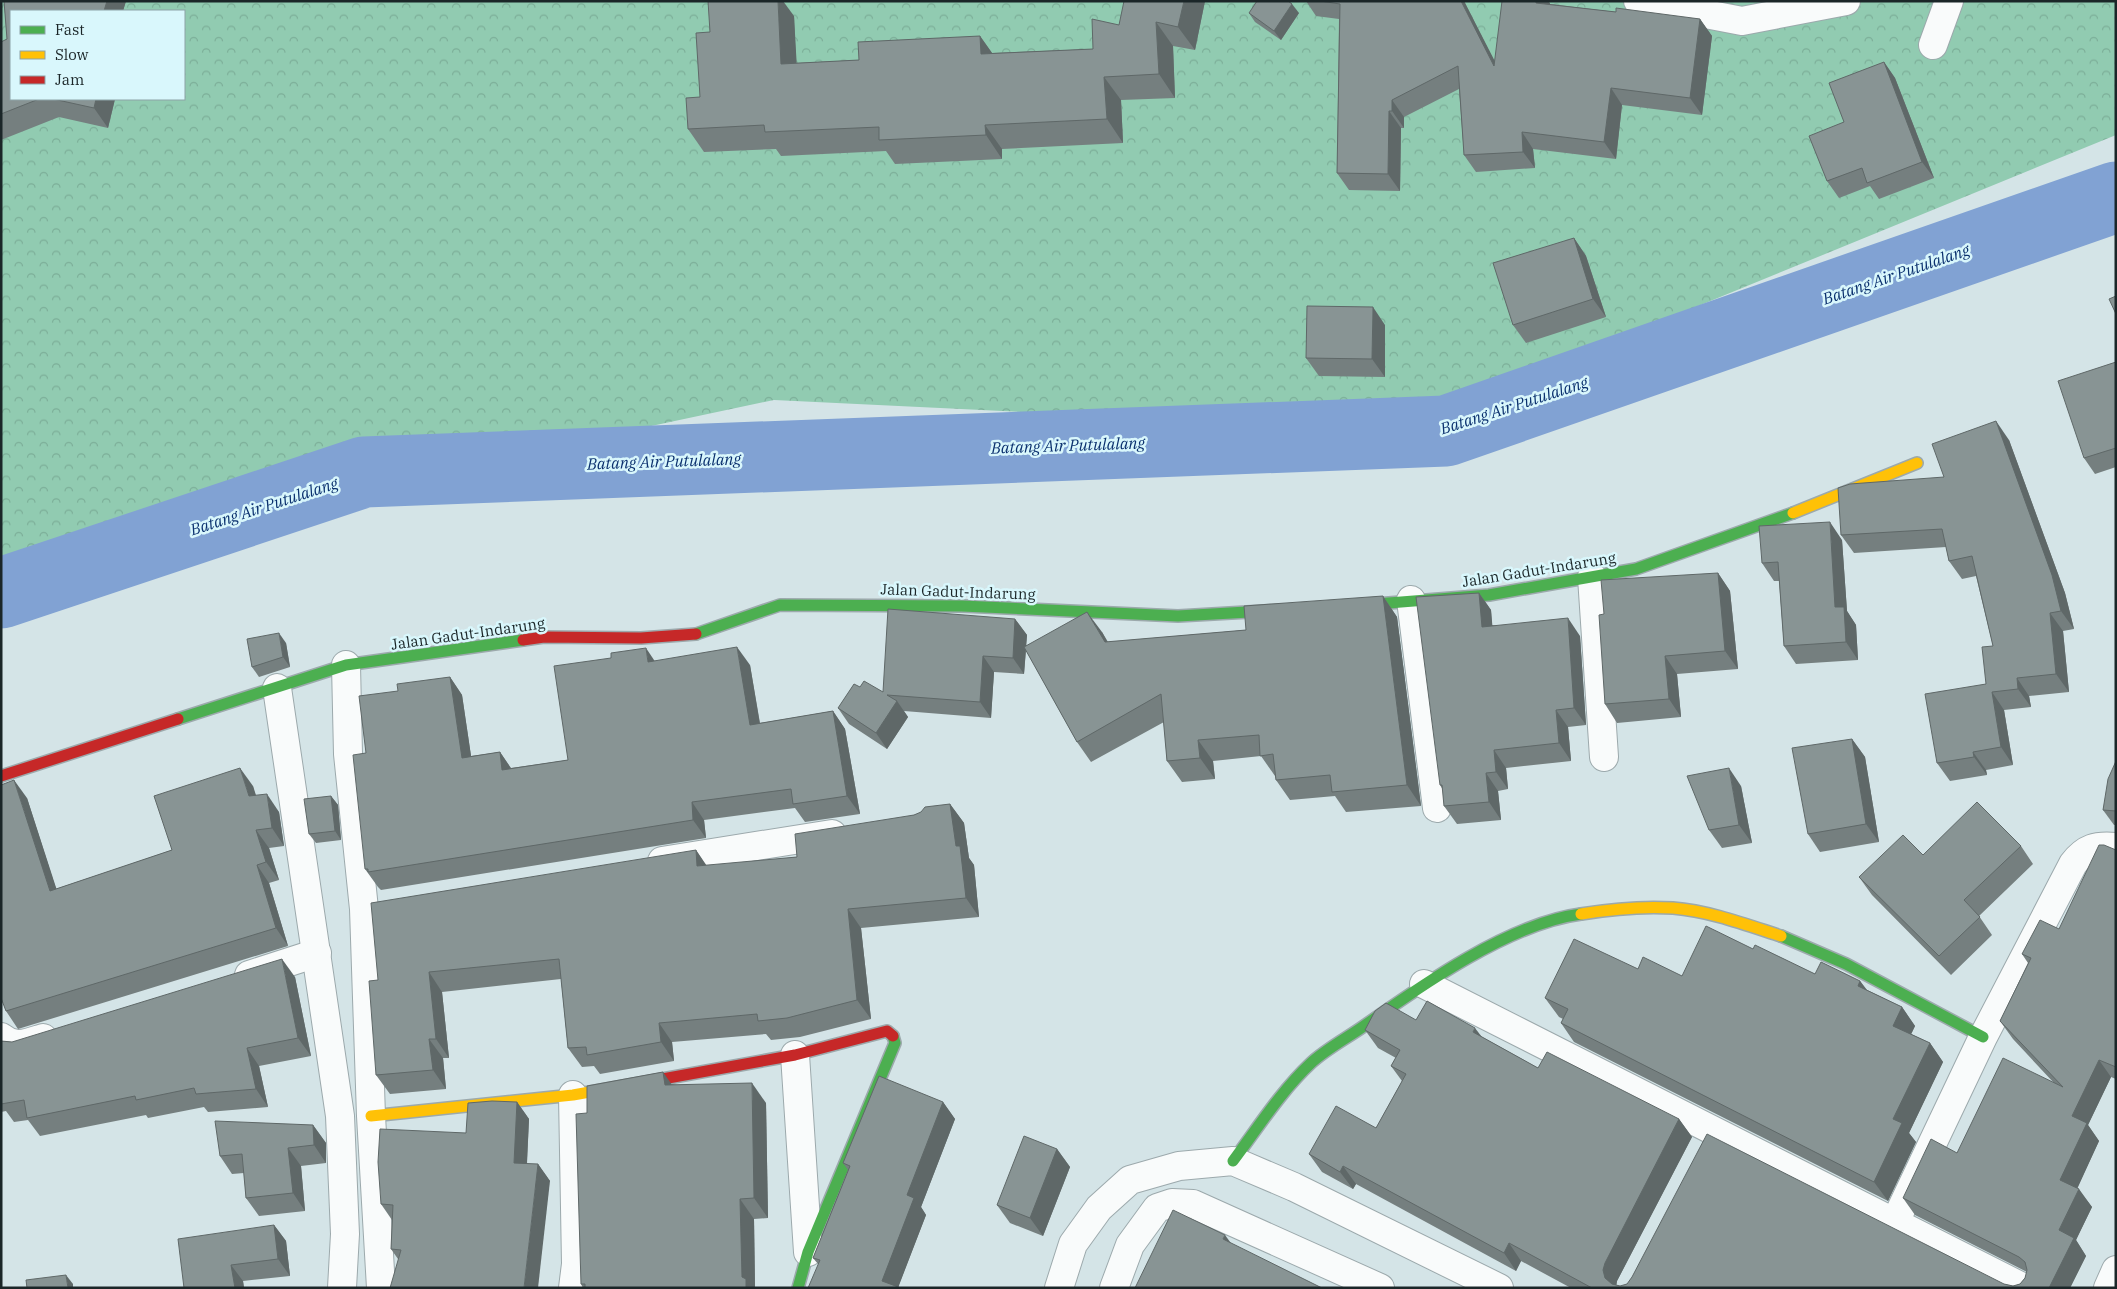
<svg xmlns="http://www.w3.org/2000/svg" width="2117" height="1289" viewBox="0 0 2117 1289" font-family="'IBM Plex Serif',serif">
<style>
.forest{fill:url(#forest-crowns);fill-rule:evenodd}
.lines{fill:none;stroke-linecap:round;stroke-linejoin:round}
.river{stroke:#81a2d3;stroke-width:71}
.street-casing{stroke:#9ca9ac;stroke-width:30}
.fast-casing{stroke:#9ca9ac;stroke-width:14}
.slow-casing{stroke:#9ca9ac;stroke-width:14}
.jam-casing{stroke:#9ca9ac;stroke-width:14}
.street{stroke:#f9fbfb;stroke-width:28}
.fast{stroke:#4caf50;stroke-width:11}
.slow{stroke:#ffc107;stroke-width:11}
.jam{stroke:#c62828;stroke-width:11}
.wall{fill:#757f7f}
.shaded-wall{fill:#5f6868}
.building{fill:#889494;stroke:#5f6868}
.labels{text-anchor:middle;stroke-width:5;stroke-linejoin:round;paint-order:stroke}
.street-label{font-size:15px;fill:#1b2628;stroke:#d9f7fc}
.water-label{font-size:16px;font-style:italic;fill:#0a306e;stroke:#d9f7fc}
</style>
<defs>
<pattern id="forest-crowns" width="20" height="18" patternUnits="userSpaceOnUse" patternTransform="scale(1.25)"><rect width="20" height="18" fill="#91cbb1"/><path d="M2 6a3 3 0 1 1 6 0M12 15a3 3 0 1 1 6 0" fill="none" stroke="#7cae98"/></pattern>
</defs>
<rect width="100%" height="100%" fill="#d4e4e7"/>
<path class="forest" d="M1,1H2116V135L1395,430L774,400L1,564ZM11,11H184V99H11Z"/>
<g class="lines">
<polyline class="river" points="1,593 364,472 1446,431 2116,197"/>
<g class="street-casing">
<g id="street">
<polyline points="1638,1 1742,21 1846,1"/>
<polyline points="1933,45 1949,1"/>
<polyline points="1592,577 1604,757"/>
<polyline points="1411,600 1437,808"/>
<polyline points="346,665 348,754 364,909 371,1116 381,1288"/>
<polyline points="277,688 340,1116 345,1234 342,1288"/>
<polyline points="662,861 832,834"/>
<polyline points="249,975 317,953"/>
<polyline points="1424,984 2024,1288"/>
<path d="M1,1037C15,1049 27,1043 43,1038"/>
<polyline points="795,1055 808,1252"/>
<polyline points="573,1095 576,1264 573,1288"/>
<path d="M1895,1222L1983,1037L2073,864C2085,848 2096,845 2116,847"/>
<polyline points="1059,1288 1073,1244 1099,1208 1130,1180 1179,1166 1233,1161 1294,1187 1499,1288"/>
<polyline points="1114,1288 1130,1245 1157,1208 1172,1203 1193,1204 1380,1288"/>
<polyline points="2108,1288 2116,1270"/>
</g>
</g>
<g class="fast-casing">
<g id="fast">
<polyline points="1351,606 1489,595 1636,569 1793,513"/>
<polyline points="696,634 780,605 962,606 1178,616 1283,610"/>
<polyline points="178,719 346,665 523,640"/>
<polyline points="1781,936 1846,964 1983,1037"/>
<path d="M1233,1161C1257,1129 1281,1091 1311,1063C1326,1049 1347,1038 1364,1026C1422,985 1510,923 1581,914"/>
<polyline points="798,1288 808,1252 895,1043 893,1036"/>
</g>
</g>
<g class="slow-casing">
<g id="slow">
<polyline points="1793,513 1917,463"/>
<path d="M1581,914C1611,909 1642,906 1673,908C1710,911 1747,925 1781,936"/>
<polyline points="371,1116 573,1095 657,1080"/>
</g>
</g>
<g class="jam-casing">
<g id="jam">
<polyline points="523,640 544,637 641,638 696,634"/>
<polyline points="1,776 178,719"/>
<polyline points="657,1080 795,1055 887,1031 893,1036"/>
</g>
</g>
<use href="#street" class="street"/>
<use href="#fast" class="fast"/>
<use href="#slow" class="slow"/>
<use href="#jam" class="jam"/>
</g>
<g class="wall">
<polygon points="4,1 126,1 123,11 11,99 115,99 108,128 59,117 1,140 1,42 7,39"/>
<polygon points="1205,1 1195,50 1173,46 1175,98 1121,100 1123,143 1002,149 1002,159 895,164 886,151 781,156 776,149 704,152 688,129 700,97 710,32 794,16 796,63 859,60 980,36 992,53 1093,49 1119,25"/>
<polygon points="1306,1 1464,1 1494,61 1550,3 1550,4 1616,12 1700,19 1712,36 1702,115 1622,105 1616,159 1533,149 1535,168 1476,172 1464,155 1459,89 1404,117 1404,128 1401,128 1400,191 1349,190 1337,173 1339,19 1316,16"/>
<polygon points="1249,13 1299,13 1281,40 1255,22"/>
<polygon points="1884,62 1895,78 1934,178 1879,199 1870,186 1839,198 1827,181 1844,122"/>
<polygon points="1574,238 1586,256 1606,317 1526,343 1513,325"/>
<polygon points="1385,325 1385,377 1319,376 1306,358"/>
<polygon points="2116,362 2116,467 2095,474 2084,458"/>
<polygon points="2009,440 2065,593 2074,629 2063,631 2069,692 2029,696 2031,707 2004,710 2013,765 1986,770 1987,775 1950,781 1937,763 1986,684 1993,646 1976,576 1962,579 1949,561 1946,547 1854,553 1841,535 1944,477"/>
<polygon points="1842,540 1847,611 1856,625 1858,660 1796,664 1784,646 1779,581 1774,581 1762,563"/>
<polygon points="1718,573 1730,591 1738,669 1677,674 1681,717 1617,723 1605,704 1604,614"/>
<polygon points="1479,593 1491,610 1492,625 1580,636 1586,725 1568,727 1571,761 1506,768 1508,789 1498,791 1501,820 1457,824 1444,806 1443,790 1440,785"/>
<polygon points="1383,596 1397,617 1421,806 1346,812 1335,796 1290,800 1276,780 1275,776 1261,756 1213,761 1215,779 1182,782 1167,761 1164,722 1091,762 1077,742 1026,650 1024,674 994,672 991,718 904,711 908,717 887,749 849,724 838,708 860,687 883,692 1015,619 1027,635 1026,646 1102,632 1108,642 1246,630"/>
<polygon points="286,643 290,667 259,677 252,667"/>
<polygon points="655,661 750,665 760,723 833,711 845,729 860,814 805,822 795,808 704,820 706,838 381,890 378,887 365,869 366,753 398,691 450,677 462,695 471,756 500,752 511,768 568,760"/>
<polygon points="1852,739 1865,757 1879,842 1820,852 1808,834"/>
<polygon points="2116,761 2116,825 2114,825 2103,810"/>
<polygon points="253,786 255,795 279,812 284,846 269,848 279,880 269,883 288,946 18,1029 6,1011 27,798 56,889 172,850"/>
<polygon points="1741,786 1752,843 1722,848 1709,830"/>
<polygon points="331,796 338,805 341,840 316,843 309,834"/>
<polygon points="950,804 964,823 969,858 974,865 979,917 861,928 871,1019 800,1037 771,1040 766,1034 672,1042 674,1061 600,1074 594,1066 582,1067 568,1048 561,979 442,992 449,1058 443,1058 446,1089 390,1094 376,1075 378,980 696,850 706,866 797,857 914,815"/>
<polygon points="2021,846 2033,864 1979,916 1992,935 1951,975 1872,895 1859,877 1923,855"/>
<polygon points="2116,850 2116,1079 2111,1077 2088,1125 2099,1141 2077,1188 2092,1207 2076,1240 2086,1256 2070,1288 1571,1288 1521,1261 1516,1271 1356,1184 1353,1189 1322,1172 1309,1154 1376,1128 1402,1081 1391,1066 1396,1058 1378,1048 1365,1030 1416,1020 1482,1037 1538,1068 1679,1119 1692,1137 1617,1281 1616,1285 1620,1286 2004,1284 2013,1286 2020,1284 2025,1278 2027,1272 1915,1215 1903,1198 1957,1153 2054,1083 2013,1039 2000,1021 2028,963 2022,954 2059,929"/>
<polygon points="1753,949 1815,974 1860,981 1867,990 1902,1007 1915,1026 1911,1034 1930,1043 1943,1062 1909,1133 1916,1142 1888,1201 1574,1042 1561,1023 1563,1019 1559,1017 1545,998 1638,969 1682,976"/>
<polygon points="295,977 311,1056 259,1066 268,1107 208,1112 204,1107 148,1118 146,1115 40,1136 28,1120 14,1122 6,1111 1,1112 1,1041 12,1042"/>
<polygon points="672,1084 766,1103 768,1218 754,1219 755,1288 583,1288 581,1284"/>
<polygon points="517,1102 529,1119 527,1164 538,1164 550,1181 398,1259 391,1249 392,1220 381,1204 466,1133"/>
<polygon points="943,1102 955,1119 921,1207 926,1215 898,1287 818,1264 813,1258 848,1170 843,1163"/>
<polygon points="313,1125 326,1143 326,1163 301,1166 305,1211 259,1216 246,1198 244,1173 232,1174 220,1156"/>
<polygon points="1057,1149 1070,1167 1043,1236 1010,1223 997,1205"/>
<polygon points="274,1225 286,1241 290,1276 243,1281 244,1288 184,1288"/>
</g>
<g class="shaded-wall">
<polygon points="107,1 126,1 123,11 104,11"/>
<polygon points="778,1 783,1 794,16 798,87 781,64"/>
<polygon points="1184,1 1205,1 1195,50 1178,27"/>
<polygon points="1461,1 1464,1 1506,83 1494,66"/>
<polygon points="1536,1 1548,1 1550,3 1548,20 1536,3"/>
<polygon points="1292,4 1299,13 1281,40 1274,31"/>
<polygon points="1700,19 1712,36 1702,115 1690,98"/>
<polygon points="1156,22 1173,46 1175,98 1159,74"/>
<polygon points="980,36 997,60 981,54"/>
<polygon points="1884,62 1895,78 1934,178 1922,162"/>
<polygon points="1104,77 1121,100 1123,143 1107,119"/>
<polygon points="1611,88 1622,105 1616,159 1604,142"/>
<polygon points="96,99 115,99 108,128 94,108"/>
<polygon points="1392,100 1404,117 1404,128 1392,111"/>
<polygon points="1389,111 1401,128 1400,191 1388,174"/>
<polygon points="985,125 1002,149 1002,159 986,135"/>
<polygon points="1522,132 1533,149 1535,168 1523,152"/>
<polygon points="1574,238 1586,256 1606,317 1593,299"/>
<polygon points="1373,307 1385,325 1385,377 1372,359"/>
<polygon points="1996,421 2009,440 2065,593 2074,629 2061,611"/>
<polygon points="1830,522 1842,540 1847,611 1856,625 1858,660 1846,642 1835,607"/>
<polygon points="1718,573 1730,591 1738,669 1725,651"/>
<polygon points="1479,593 1491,610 1494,644 1482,627"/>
<polygon points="1383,596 1397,617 1421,806 1407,785"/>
<polygon points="1087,612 1102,632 1119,663 1105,642"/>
<polygon points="2050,613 2063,631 2069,692 2056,674"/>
<polygon points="1568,618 1580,636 1586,725 1574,708"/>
<polygon points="1015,619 1027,635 1024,674 1013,658"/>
<polygon points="279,633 286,643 290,667 283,657"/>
<polygon points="737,647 750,665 763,743 750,725"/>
<polygon points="646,648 658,666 648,662"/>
<polygon points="983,656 994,672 991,718 980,702"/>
<polygon points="1665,656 1677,674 1681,717 1669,699"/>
<polygon points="450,677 462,695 474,776 462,758"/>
<polygon points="2017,678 2029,696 2031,707 2018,689"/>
<polygon points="1992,692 2004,710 2013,765 2001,747"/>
<polygon points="897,701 908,717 887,749 876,733"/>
<polygon points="1556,710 1568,727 1571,761 1559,743"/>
<polygon points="833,711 845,729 860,814 847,796"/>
<polygon points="1852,739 1865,757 1879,842 1866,824"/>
<polygon points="1198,740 1213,761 1215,779 1200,758"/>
<polygon points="1494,750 1506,768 1508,789 1496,772"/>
<polygon points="500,752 512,770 502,770"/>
<polygon points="1973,752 1986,770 1987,775 1974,757"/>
<polygon points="240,768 253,786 262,814 249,796"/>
<polygon points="1729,768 1741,786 1752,843 1739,825"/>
<polygon points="1486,773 1498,791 1501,820 1489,802"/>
<polygon points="14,780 27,798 63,909 50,891"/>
<polygon points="267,794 279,812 284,846 272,828"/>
<polygon points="331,796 338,805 341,840 335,831"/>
<polygon points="692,802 704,820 706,838 693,820"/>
<polygon points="950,804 964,823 969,858 974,865 979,917 966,898 956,846"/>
<polygon points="256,830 269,848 279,880 266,862"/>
<polygon points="696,850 709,869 697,866"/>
<polygon points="257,865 269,883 288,946 276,928"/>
<polygon points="848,909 861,928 871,1019 857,1000"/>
<polygon points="282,959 295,977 311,1056 298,1038"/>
<polygon points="429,972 442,992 449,1058 436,1039"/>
<polygon points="1860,981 1874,1000 1858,986"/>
<polygon points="1902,1007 1915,1026 1906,1045 1893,1026"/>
<polygon points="659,1023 672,1042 674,1061 661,1042"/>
<polygon points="1475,1028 1488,1045 1473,1032"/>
<polygon points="429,1039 443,1058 446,1089 433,1070"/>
<polygon points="1930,1043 1943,1062 1909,1133 1916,1142 1888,1201 1874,1182 1893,1119"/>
<polygon points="247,1048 259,1066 268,1107 256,1089"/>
<polygon points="2099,1060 2111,1077 2088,1125 2099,1141 2073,1198 2060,1180 2072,1116"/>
<polygon points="663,1072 677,1092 665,1085"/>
<polygon points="752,1083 766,1103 768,1218 754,1198"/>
<polygon points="517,1102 529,1119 526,1180 514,1163"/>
<polygon points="943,1102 955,1119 921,1207 926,1215 898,1288 882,1281 907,1195"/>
<polygon points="1679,1119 1692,1137 1617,1281 1616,1288 1605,1278 1603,1270 1605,1263"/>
<polygon points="313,1125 326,1143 326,1163 314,1145"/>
<polygon points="288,1148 301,1166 305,1211 293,1193"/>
<polygon points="1057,1149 1070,1167 1043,1236 1030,1218"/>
<polygon points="538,1164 550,1181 538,1288 524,1288"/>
<polygon points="1343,1166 1356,1184 1353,1189 1340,1172"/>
<polygon points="2079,1189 2092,1207 2076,1240 2086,1256 2070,1288 2049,1288 2059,1230"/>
<polygon points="740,1199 754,1219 755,1288 746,1288 742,1277"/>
<polygon points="274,1225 286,1241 290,1276 278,1259"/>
<polygon points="1225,1235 1238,1253 1223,1239"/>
<polygon points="1509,1243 1521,1261 1516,1271 1504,1253"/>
<polygon points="231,1265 243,1281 244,1288 235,1288"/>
<polygon points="66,1275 73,1284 73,1288 68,1288"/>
</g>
<g class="building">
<polygon points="4,1 107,1 104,11 11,11 11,99 39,99 1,114 1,42 7,39"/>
<polygon points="708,1 778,1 781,64 859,60 858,42 980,36 981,54 1093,49 1092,19 1119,25 1124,1 1184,1 1178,27 1156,22 1159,74 1104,77 1107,119 985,125 986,135 879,140 879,127 765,132 764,125 688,129 686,98 700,97 696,33 710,32"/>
<polygon points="1257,1 1288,1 1292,4 1274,31 1249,13"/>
<polygon points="1320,1 1461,1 1494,66 1502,1 1536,1 1536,3 1616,12 1616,8 1700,19 1690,98 1611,88 1604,142 1522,132 1523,152 1464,155 1458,66 1392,100 1392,111 1389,111 1388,174 1337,173 1340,4"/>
<polygon points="1884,62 1922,162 1867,183 1862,168 1827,181 1809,136 1844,122 1829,83"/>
<polygon points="53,99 96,99 94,108"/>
<polygon points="1574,238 1593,299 1513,325 1493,263"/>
<polygon points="2116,296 2116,314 2109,299"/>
<polygon points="1307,306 1373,307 1372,359 1306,358"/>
<polygon points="2116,362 2116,448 2084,458 2058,381"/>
<polygon points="1996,421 2052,575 2061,611 2050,613 2056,674 2017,678 2018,689 1992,692 2001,747 1973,752 1974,757 1937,763 1925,694 1986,684 1982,647 1993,646 1972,556 1949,561 1942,529 1841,535 1838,488 1850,484 1944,477 1932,444"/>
<polygon points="1830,522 1835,607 1844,607 1846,642 1784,646 1778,562 1762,563 1759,526"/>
<polygon points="1718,573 1725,651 1665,656 1669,699 1605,704 1599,615 1604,614 1601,580"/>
<polygon points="1479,593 1482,627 1568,618 1574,708 1556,710 1559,743 1494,750 1496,772 1486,773 1489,802 1444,806 1442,785 1440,785 1416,597"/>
<polygon points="1383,596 1407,785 1332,792 1330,775 1276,780 1273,754 1260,756 1259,735 1198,740 1200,758 1167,761 1161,694 1077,742 1024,647 1087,612 1105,642 1246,630 1244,606"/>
<polygon points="888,609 1015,619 1013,658 983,656 980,702 887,695 897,701 876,733 838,708 854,684 860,687 864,681 883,692"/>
<polygon points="279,633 283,657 252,667 247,639"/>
<polygon points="737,647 750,725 833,711 847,796 793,804 791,789 692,802 693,820 368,872 368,869 365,869 353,755 366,753 359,696 398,691 397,684 450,677 462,758 500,752 502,770 568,760 554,666 611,658 611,653 646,648 648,662"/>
<polygon points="1852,739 1866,824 1808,834 1792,748"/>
<polygon points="2116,761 2116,811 2103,810 2108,779"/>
<polygon points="240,768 249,796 267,794 272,828 256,830 266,862 257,865 276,928 6,1011 1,998 1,785 14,780 50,891 172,850 154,796"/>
<polygon points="1729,768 1739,825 1709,830 1687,776"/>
<polygon points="331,796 335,831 309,834 304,799"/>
<polygon points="1977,802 2021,846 1964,900 1980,917 1939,956 1859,877 1903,835 1923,855"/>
<polygon points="950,804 956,846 960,846 966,898 848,909 857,1000 787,1018 758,1021 757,1014 659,1023 661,1042 587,1055 586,1047 568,1048 559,959 429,972 436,1039 429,1039 433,1070 376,1075 369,981 378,980 371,903 696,850 697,866 797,857 795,834 914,815 921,812 925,807"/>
<polygon points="2099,845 2104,845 2116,850 2116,1067 2099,1060 2072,1116 2087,1123 2060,1180 2079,1189 2059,1230 2074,1238 2049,1288 1592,1288 1509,1243 1504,1253 1343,1166 1340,1172 1309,1154 1336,1106 1376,1128 1406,1074 1391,1066 1400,1050 1365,1030 1375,1011 1386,1003 1416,1020 1427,1001 1475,1028 1473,1032 1538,1068 1547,1052 1679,1119 1605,1263 1603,1270 1605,1278 1612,1284 1620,1286 1627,1284 1632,1277 1707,1134 2004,1284 2013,1286 2020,1284 2025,1278 2027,1270 2025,1262 2019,1257 1903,1198 1931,1139 1957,1153 2003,1058 2063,1087 2000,1021 2031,958 2022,954 2040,920 2059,929"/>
<polygon points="1706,926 1753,949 1755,945 1815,974 1821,962 1860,981 1858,986 1902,1007 1893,1026 1930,1043 1893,1119 1902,1123 1874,1182 1561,1023 1568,1009 1545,998 1574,939 1638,969 1643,957 1682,976"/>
<polygon points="282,959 298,1038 247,1048 256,1089 196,1094 194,1088 136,1100 135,1096 27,1118 24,1100 1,1104 1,1041 12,1042"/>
<polygon points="663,1072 665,1085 752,1083 754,1198 740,1199 742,1277 746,1279 746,1288 585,1288 585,1284 581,1284 576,1114 587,1113 587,1086"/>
<polygon points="879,1076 943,1102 907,1195 914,1198 882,1281 901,1288 808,1288 820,1260 813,1258 850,1166 843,1163"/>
<polygon points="492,1101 517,1102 514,1163 538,1164 524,1288 390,1288 401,1250 391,1249 393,1205 381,1204 378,1162 380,1129 466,1133 468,1103"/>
<polygon points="215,1121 313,1125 314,1145 288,1148 293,1193 246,1198 242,1154 220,1156"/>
<polygon points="1024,1136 1057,1149 1030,1218 997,1205"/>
<polygon points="1173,1210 1225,1235 1223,1239 1322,1288 1135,1288"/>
<polygon points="274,1225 278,1259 231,1265 235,1288 184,1288 178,1239"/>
<polygon points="66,1275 68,1288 27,1288 26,1280"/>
</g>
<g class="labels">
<g class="street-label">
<text transform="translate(1539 570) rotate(-9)" y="5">Jalan Gadut-Indarung</text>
<text transform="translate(958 592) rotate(2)" y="5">Jalan Gadut-Indarung</text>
<text transform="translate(468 634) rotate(-8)" y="5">Jalan Gadut-Indarung</text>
</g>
<g class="water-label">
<text transform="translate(1896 274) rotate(-19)" y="6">Batang Air Putulalang</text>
<text transform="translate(1514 405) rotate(-18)" y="6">Batang Air Putulalang</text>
<text transform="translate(1068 445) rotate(-2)" y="6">Batang Air Putulalang</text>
<text transform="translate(664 461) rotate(-2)" y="6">Batang Air Putulalang</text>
<text transform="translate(264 506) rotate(-18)" y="6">Batang Air Putulalang</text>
</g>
</g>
<rect width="2117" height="1289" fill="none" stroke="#1b2628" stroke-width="5"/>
<rect x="10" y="10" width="175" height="90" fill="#d9f7fc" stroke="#8da3a7"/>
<rect x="20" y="26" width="25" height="8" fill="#4caf50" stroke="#8da3a7"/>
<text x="55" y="35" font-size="15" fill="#1b2628">Fast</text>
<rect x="20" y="51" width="25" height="8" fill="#ffc107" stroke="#8da3a7"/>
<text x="55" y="60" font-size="15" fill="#1b2628">Slow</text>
<rect x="20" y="76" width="25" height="8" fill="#c62828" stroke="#8da3a7"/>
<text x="55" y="85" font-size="15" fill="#1b2628">Jam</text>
</svg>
